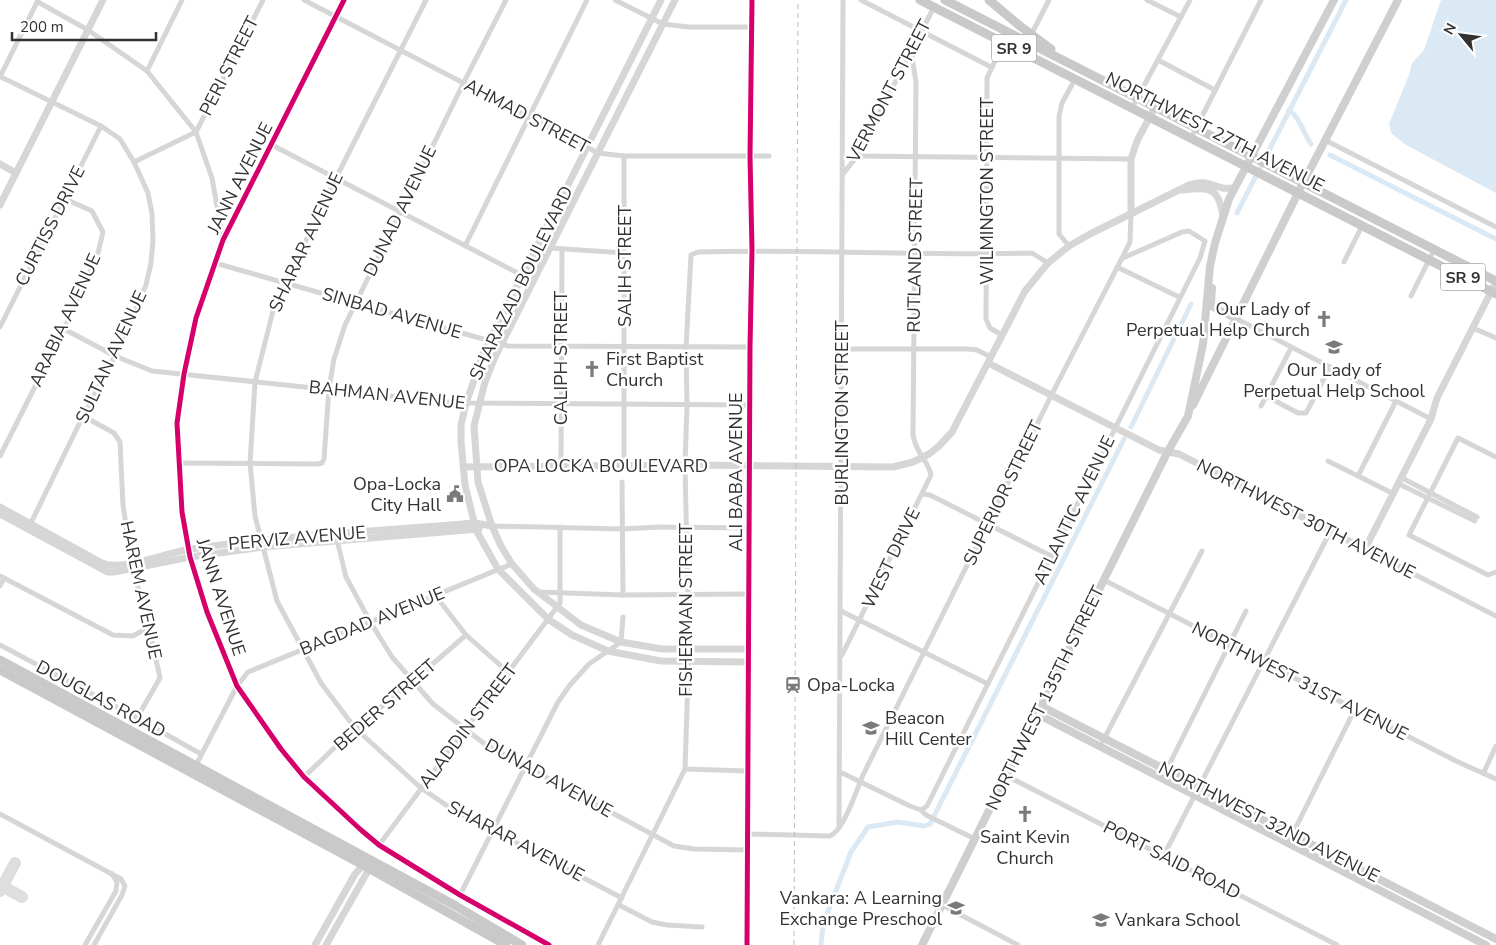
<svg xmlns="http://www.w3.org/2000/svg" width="1496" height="945" viewBox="0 0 1496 945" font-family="'Nunito Sans',sans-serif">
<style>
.water{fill:#dbe9f4}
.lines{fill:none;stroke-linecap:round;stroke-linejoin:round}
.canal{stroke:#dbe9f4;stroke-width:5}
.taxiway{stroke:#dedede;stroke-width:12}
.minor{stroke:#d6d6d6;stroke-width:5}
.tertiary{stroke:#d6d6d6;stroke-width:7}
.secondary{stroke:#cfcfcf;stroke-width:8}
.primary{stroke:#c9c9c9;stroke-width:9}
.rail{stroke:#bebebe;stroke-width:1;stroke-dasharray:5 4;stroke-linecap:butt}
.cycleway-casing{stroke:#fff;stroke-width:8}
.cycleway{stroke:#d6006c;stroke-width:5}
.labels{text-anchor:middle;stroke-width:5;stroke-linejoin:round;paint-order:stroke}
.shield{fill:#fff;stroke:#707070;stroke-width:1}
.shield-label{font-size:16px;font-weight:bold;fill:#323232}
.street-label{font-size:18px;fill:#323232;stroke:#fff}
.poi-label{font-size:18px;fill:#323232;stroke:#fff;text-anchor:start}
</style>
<rect width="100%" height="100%" fill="#fff"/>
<polygon class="water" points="1441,0 1496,0 1496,193 1406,145 1391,133 1389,124 1409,75 1412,63 1424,50"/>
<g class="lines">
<g class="canal">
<path d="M1289,110C1301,119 1303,133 1311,144"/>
<polyline points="1330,155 1496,239"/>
<polyline points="1237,213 1346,0"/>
<polyline points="1131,427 1191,304"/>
<polyline points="821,945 823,924 851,852 868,827 898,822 924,826 930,824 1124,439"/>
</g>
<g class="taxiway">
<polyline points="2,886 22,897"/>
<polyline points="0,891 15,863"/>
</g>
<g class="minor">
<polyline points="304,0 598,153 624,156 769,156"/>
<polyline points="344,0 223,240 196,318 184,374 177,423 182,512 190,557 207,612 237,686 281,749 304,777 361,830 379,845 460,895 549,945"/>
<polyline points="426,0 336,178 274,307 255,382 250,463 255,516 277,601 321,683 355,728 421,788 452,809 622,898"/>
<polyline points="615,0 663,24 688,27 752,27"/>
<polyline points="861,0 991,67"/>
<polyline points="1147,0 1181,17"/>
<polyline points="38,2 88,30 147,71 196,132 212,178 223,240"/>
<polyline points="1031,35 1049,0"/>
<polyline points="1158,60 1215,90"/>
<polyline points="147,71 182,0"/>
<polyline points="0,77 38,0"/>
<polyline points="1,77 101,126 120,139 134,162 148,193 152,214 153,240 151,263 146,285 115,356 83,416 29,527"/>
<polyline points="1132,108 1190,0"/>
<polyline points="1191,138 1261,0"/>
<polyline points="1325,140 1496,227"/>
<polyline points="272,145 533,281"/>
<polyline points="857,156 1131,159"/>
<polyline points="134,162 196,132 263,0"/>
<polyline points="843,174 857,156 934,7"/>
<polyline points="539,243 550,248 625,253"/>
<polyline points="465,246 587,0"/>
<polyline points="1069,246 1059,234 1059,116 1062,103 1075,79"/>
<polyline points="1344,262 1362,226"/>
<polyline points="215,263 508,346 750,347"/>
<polyline points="1117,267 1179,297"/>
<polyline points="1411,296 1434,250"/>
<polyline points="1235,318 1431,419"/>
<polyline points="0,327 101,126"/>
<polyline points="1473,328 1496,338"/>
<polyline points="64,329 115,356 152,371 458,403 750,405"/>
<polyline points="1002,335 990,328 986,319 987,78 1004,42"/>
<polyline points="842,349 968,349 977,350 991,357"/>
<polyline points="1266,396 1298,413 1306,413 1330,367"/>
<polyline points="1261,406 1291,348"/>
<polyline points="83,416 114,433 120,442 123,505 133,570 149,627 160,678 137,718"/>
<polyline points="0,456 64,329 98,253 103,232 92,211 63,198"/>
<polyline points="1496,457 1458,438 1409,535 1488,575 1496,572"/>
<polyline points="1328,461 1394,494"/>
<polyline points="179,463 317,464 322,463 324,459 329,388 334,359 345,325 464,82 506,0"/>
<polyline points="624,466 624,156"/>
<polyline points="561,467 562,249"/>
<polyline points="1358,476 1396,401"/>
<polyline points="1402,478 1477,517"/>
<polyline points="622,482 623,595"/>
<polyline points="1399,484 1475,521"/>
<polyline points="922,494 930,495 1051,556"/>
<polyline points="492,526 622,529 660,527 749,528"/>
<polyline points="337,540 346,577 371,623 392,657 433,704 486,745 674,846 694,849 747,850"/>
<polyline points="1365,549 1496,616"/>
<polyline points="0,576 113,635 133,636 149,627"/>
<polyline points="1104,580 1456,761 1496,779"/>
<polyline points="0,586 4,578"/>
<polyline points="538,592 623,595 750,594"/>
<polyline points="435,595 466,635 509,673"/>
<polyline points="841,611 988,684"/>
<polyline points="0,645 137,718 201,754"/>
<path d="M842,655L931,475C928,460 916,454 913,435L916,82L911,51"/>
<polyline points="1103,741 1202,551"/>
<polyline points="195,767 237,686 248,672 512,564"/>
<polyline points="685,769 748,771"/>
<polyline points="1167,769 1246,611"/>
<polyline points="840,772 910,806 921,810 926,815 975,839"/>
<polyline points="1484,772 1496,746"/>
<polyline points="1007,776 1337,945"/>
<polyline points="304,777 355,728 412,682 466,635"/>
<polyline points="921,810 927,806 1200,258 1205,241 1189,231 1182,232 1123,258"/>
<polyline points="0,814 121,879 125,886 122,895 94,945"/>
<polyline points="839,827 843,0"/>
<path d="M747,834L830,836C844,830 857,789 863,775L1052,394L1122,258L1130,242L1131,214"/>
<polyline points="1288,843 1355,709"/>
<polyline points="379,845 560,603 560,527"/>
<polyline points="1164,855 1330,532"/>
<polyline points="460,895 558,702 570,685 589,664 621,642 623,617"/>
<polyline points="619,905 652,922 667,925 702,927"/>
<polyline points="942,905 1018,945"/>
<polyline points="85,945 116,891 117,882 112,874"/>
<path d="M598,945L685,769L689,649L685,465L687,405L686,348L691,255L698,252C809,249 920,256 1032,253L1048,263"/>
</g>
<g class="tertiary">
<polyline points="661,0 484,352 466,403 461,425 461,441 465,485 476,530 498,569 548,619 572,635 608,651 661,661 748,662"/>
<polyline points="675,0 495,357 485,382 474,426 478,482 492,526 501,546 512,564 534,589 581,625 621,642 662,649 749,649"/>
<polyline points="0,164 16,173"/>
<path d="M1183,190C1210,187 1219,187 1223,217"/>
<polyline points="0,205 103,0"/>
<polyline points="1131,214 1131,159 1137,141 1155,107"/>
<polyline points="988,363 1159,450 1179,454 1365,549 1431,419 1437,398 1496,282"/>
<path d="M463,467L685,465L893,467L913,462L929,454L939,446L952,432L1025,291L1048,263L1069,246L1090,234L1189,185C1210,177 1217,193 1235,187"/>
<path d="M0,507L102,563C121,572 168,552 191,549C285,535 380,531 475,523L492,526"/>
<polyline points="0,514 100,568 107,572 114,572 190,557 263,547 479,529"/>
<polyline points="315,945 355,874 365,863"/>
<polyline points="326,945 369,869 369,865"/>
<polyline points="747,945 750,347 752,250 750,156 752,0"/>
</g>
<g class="secondary">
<polyline points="1212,288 1211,303 1213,307 1235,318"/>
<polyline points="1193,405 1303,183 1398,0"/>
<polyline points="1041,706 1496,939"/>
<polyline points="1037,714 1486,945"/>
<polyline points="922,945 1168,451 1188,416 1203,344 1210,266 1215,243 1229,199 1334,0"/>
</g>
<g class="primary">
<polyline points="920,0 1496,294"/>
<polyline points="945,0 1496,281"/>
<polyline points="989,0 1020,26 1051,49"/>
<polyline points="0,660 456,906 522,945"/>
<polyline points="0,670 363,865 506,945"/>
</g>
<polyline class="rail" points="794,945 798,0"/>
<g class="cycleway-casing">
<g id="cycleway">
<polyline points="344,0 223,240 196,318 184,374 177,423 182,512 190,557 207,612 237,686 281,749 304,777 361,830 379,845 460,895 549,945"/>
<polyline points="747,945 750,347 752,250 750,156 752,0"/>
</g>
</g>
<use href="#cycleway" class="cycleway"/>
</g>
<defs>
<g id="church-bare" transform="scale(1.35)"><path d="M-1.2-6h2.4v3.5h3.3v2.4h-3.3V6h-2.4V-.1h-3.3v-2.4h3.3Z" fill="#7a7a7a" stroke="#fff" stroke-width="2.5" paint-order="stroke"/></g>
<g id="school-bare" transform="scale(1.35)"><path d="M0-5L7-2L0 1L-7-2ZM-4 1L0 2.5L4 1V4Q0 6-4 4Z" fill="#7a7a7a" stroke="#fff" stroke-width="2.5" paint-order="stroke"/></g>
<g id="civic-bare" transform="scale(1.35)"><path d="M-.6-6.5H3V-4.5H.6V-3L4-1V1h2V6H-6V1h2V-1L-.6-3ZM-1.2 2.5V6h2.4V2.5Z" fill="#7a7a7a" stroke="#fff" stroke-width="2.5" paint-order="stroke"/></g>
<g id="station-bare" transform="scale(1.35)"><path d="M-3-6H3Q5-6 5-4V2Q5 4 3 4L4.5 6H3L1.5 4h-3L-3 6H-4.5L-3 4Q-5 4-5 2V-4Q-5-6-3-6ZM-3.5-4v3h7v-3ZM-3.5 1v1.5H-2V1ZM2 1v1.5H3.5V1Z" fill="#7a7a7a" stroke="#fff" stroke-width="2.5" paint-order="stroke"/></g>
</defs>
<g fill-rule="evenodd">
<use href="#church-bare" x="1324" y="319"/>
<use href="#school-bare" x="1334" y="347"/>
<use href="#church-bare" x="592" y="369"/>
<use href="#civic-bare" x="455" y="494"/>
<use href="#station-bare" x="793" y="685"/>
<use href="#school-bare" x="871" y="728"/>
<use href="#church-bare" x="1025" y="814"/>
<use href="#school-bare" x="956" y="908"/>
<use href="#school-bare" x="1101" y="920"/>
</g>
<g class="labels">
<g class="shield">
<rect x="991.5" y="34.5" width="45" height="27" rx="4"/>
<rect x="1440.5" y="263.5" width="45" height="27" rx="4"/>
</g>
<g class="shield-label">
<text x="1014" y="54">SR 9</text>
<text x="1463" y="283">SR 9</text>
</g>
<g class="street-label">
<text transform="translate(229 66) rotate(-63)" y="6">PERI STREET</text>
<text transform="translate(889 91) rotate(-62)" y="6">VERMONT STREET</text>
<text transform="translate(527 116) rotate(28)" y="6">AHMAD STREET</text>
<text transform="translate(1215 132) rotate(27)" y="6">NORTHWEST 27TH AVENUE</text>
<text transform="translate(240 178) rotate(-63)" y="6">JANN AVENUE</text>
<text transform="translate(987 191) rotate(-90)" y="6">WILMINGTON STREET</text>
<text transform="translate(400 211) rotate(-64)" y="6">DUNAD AVENUE</text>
<text transform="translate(50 226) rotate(-63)" y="6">CURTISS DRIVE</text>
<text transform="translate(306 242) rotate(-65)" y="6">SHARAR AVENUE</text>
<text transform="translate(915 255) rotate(-89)" y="6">RUTLAND STREET</text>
<text transform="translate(625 266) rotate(-90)" y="6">SALIH STREET</text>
<text transform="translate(521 283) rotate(-64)" y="6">SHARAZAD BOULEVARD</text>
<text transform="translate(392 313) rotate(16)" y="6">SINBAD AVENUE</text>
<text transform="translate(65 320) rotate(-65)" y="6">ARABIA AVENUE</text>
<text transform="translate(111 357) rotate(-65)" y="6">SULTAN AVENUE</text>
<text transform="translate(561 358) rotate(-90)" y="6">CALIPH STREET</text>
<text transform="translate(387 395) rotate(6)" y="6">BAHMAN AVENUE</text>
<text transform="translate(842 413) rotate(-90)" y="6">BURLINGTON STREET</text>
<text x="601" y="472">OPA LOCKA BOULEVARD</text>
<text transform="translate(736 472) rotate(-90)" y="6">ALI BABA AVENUE</text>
<text transform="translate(1003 493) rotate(-64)" y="6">SUPERIOR STREET</text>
<text transform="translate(1074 510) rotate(-64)" y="6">ATLANTIC AVENUE</text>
<text transform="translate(1306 519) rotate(27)" y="6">NORTHWEST 30TH AVENUE</text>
<text transform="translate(297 538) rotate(-5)" y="6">PERVIZ AVENUE</text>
<text transform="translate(891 558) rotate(-64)" y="6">WEST DRIVE</text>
<text transform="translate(141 590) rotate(78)" y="6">HAREM AVENUE</text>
<text transform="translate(221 597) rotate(72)" y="6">JANN AVENUE</text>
<text transform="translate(686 610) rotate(-90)" y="6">FISHERMAN STREET</text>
<text transform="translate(372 621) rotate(-22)" y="6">BAGDAD AVENUE</text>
<text transform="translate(1300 681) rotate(27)" y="6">NORTHWEST 31ST AVENUE</text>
<text transform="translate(1045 698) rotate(-64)" y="6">NORTHWEST 135TH STREET</text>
<text transform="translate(101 699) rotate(28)" y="6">DOUGLAS ROAD</text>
<text transform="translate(385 705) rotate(-41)" y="6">BEDER STREET</text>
<text transform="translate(468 726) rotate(-53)" y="6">ALADDIN STREET</text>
<text transform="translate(549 778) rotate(29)" y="6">DUNAD AVENUE</text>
<text transform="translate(1269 822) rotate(27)" y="6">NORTHWEST 32ND AVENUE</text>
<text transform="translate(516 841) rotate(28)" y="6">SHARAR AVENUE</text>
<text transform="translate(1172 860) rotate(27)" y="6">PORT SAID ROAD</text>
</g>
<g class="poi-label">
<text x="1310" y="315" text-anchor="end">Our Lady of<tspan x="1310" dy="21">Perpetual Help Church</tspan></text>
<text x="606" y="365">First Baptist<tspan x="606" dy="21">Church</tspan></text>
<text x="1334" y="376" text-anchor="middle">Our Lady of<tspan x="1334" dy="21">Perpetual Help School</tspan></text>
<text x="441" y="490" text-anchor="end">Opa-Locka<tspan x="441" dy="21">City Hall</tspan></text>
<text x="807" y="691">Opa-Locka</text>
<text x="885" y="724">Beacon<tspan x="885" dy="21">Hill Center</tspan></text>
<text x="1025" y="843" text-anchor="middle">Saint Kevin<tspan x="1025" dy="21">Church</tspan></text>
<text x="942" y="904" text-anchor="end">Vankara: A Learning<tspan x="942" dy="21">Exchange Preschool</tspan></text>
<text x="1115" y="926">Vankara School</text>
</g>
</g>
<g transform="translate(1461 35) rotate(299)" stroke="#ffffff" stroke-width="4" paint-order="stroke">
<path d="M0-4L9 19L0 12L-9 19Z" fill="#323232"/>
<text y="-8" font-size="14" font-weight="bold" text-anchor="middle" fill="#323232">N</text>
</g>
<path d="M12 32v8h144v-8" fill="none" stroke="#323232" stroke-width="2.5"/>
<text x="20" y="32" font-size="15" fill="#323232" stroke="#ffffff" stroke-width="4" paint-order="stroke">200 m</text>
</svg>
